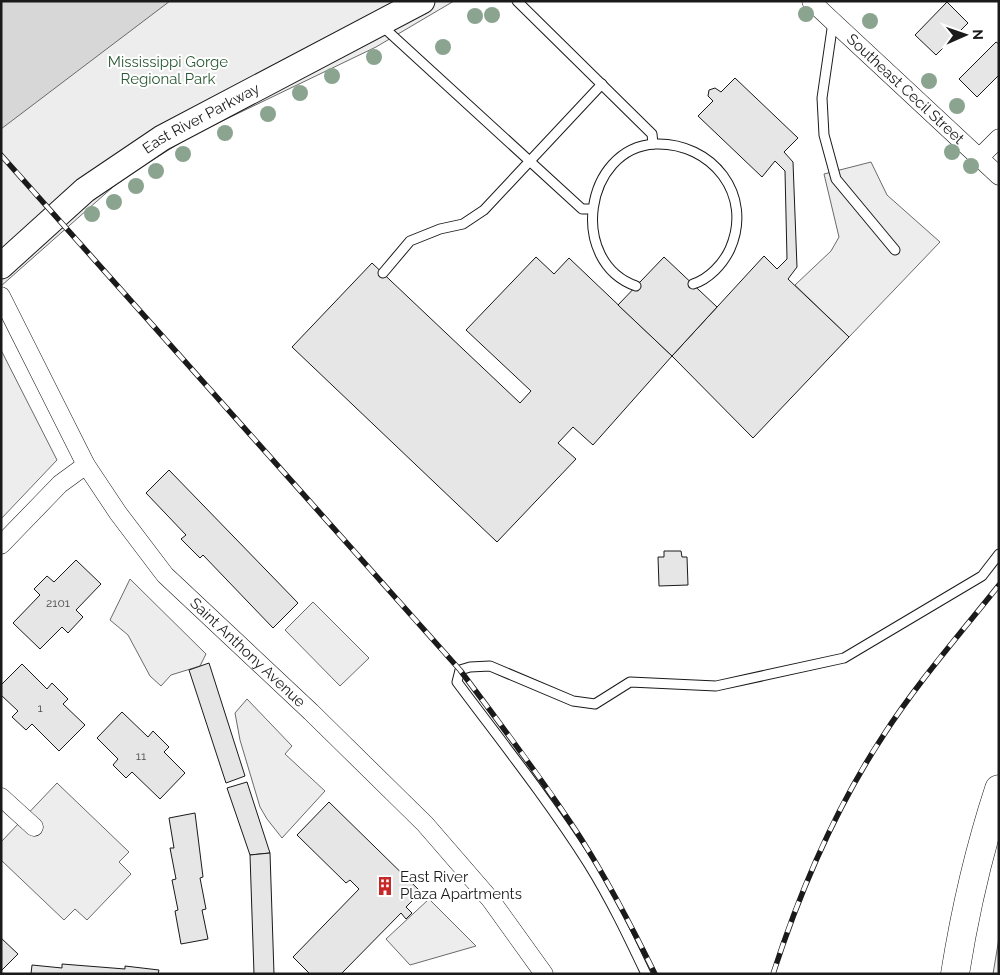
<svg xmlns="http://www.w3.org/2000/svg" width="1000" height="975" viewBox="0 0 1000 975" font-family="Raleway,sans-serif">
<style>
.built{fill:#ededed;stroke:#6a6a6a}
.water{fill:#d7d7d7;stroke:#6a6a6a}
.building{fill:#e6e6e6;stroke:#1a1a1a}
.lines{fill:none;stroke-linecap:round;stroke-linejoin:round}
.lane-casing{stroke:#1a1a1a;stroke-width:11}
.street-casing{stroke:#1a1a1a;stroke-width:19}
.secondary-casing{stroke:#1a1a1a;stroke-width:27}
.highway-casing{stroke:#1a1a1a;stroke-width:29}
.lane{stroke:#fff;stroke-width:9}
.street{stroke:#fff;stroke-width:18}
.secondary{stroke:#fff;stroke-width:25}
.highway{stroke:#fff;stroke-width:28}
.rail-casing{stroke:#1a1a1a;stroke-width:5.5}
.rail{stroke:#fff;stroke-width:4;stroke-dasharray:11;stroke-linecap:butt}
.tree{fill:#8aa48f}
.labels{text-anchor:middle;stroke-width:4;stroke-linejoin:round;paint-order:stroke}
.number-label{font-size:12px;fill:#4d4d4d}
.park-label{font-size:15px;fill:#2b5a34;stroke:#fff}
.street-label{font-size:15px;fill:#1a1a1a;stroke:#fff}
.poi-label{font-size:15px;fill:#1a1a1a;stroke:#fff;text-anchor:start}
</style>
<rect width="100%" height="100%" fill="#fff"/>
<g class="built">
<polygon points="146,1 454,1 376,47 191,136 122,179 1,286 1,113"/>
<polygon points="871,162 887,195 940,242 849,337 795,285 831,251 839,237 824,174"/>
<polygon points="1,350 57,460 1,519"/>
<polygon points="130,579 206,654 200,666 171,675 161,686 150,676 128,635 110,620"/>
<polygon points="313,602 369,658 340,686 285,630"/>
<polygon points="247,699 292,746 285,754 325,791 282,838 267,819 260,807 240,740 235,713"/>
<polygon points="57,783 129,852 119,862 131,874 87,920 75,909 64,920 1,860 1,842"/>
<polygon points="429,899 476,946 410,965 386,939"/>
<polygon points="999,938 999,974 993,974"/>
</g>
<polygon class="water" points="1,1 170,1 1,129"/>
<g class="building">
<polygon points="947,2 968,23 936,55 915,35"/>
<polygon points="996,42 999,44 999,75 977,97 959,79"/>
<polygon points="735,78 798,138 784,152 793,162 797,267 788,279 849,337 753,438 672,356 764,256 777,269 787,259 785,171 775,161 762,177 698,116 713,101 708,96 709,90 715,88 721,92"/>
<polygon points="536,257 554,274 569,258 672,356 593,445 573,427 558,443 576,459 497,542 292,347 372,263 520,403 531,391 466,330"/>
<polygon points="664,257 717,307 672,356 618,305"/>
<polygon points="169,470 298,603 273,628 203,555 200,558 181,539 186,535 146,493"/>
<polygon points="664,551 681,551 682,557 687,557 688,585 659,586 658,557 664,557"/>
<polygon points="76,560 101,584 76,610 83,617 68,633 62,627 40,649 13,623 40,595 34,589 47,576 54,582"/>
<polygon points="209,663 245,776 226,783 189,670"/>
<polygon points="22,664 47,689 52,683 68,699 63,704 85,725 59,751 32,724 26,730 12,717 18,711 1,695 1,685"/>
<polygon points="122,712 148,737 153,731 169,747 164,752 185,773 160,799 132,772 126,778 113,765 118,759 97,738"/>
<polygon points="247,782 270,853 250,855 227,788"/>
<polygon points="329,802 421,892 406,907 412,913 406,919 401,913 341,974 310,974 293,957 359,889 350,880 346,883 297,835"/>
<polygon points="195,813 203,877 200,878 206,909 202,910 208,939 181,944 175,911 178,910 172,880 176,879 170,848 174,848 169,818"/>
<polygon points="270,853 274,974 254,974 250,855"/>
<polygon points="1,938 18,954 1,971"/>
<polygon points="62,964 125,969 125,966 159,970 158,974 31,974 32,965 62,968"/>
</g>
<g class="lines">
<g class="lane-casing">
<g id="lane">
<polyline points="517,1 652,134 653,144"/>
<polyline points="833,22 822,98 824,135 836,179 895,250"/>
<polyline points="381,25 582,209 592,209"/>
<polyline points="383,273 410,241 440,229 463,224 484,210 602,84"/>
<path d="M636,286C568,262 584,148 655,144C712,142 754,195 730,249C723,264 709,279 693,284"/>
<path d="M646,974C628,936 610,898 588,863C548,800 501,741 457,682L460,670L470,667L490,666L573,701L595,704L630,682L716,686L844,658L982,576L999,554"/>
</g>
</g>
<g class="street-casing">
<g id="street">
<path id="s1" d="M811,1L999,176"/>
<polyline points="979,158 999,138"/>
<path id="s2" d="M1,296L86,465L118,513L165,575L311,712L425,824L490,899L544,974"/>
<polyline points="1,545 60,484 86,465"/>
<polyline points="1,797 34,827"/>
</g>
</g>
<g class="secondary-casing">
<g id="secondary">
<path id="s3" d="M1,266L85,190L162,138L422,1"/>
</g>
</g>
<g class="highway-casing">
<path id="highway" d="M955,974C965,911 979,850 999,789"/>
</g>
<use href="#lane" class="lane"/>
<use href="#street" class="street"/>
<use href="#secondary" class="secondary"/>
<use href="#highway" class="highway"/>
<g class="rail-casing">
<g id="rail">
<path d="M1,155L460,670C501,725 543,780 580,837C608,881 632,927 655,974"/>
<path d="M773,974C800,891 835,809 883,736C917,683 960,634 999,585"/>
</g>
</g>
<use href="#rail" class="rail"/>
</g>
<g class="tree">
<circle cx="806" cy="14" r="8"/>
<circle cx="492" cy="15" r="8"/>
<circle cx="475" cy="16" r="8"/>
<circle cx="870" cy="21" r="8"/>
<circle cx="443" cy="47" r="8"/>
<circle cx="374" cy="57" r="8"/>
<circle cx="332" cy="76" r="8"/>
<circle cx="929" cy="81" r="8"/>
<circle cx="300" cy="93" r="8"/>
<circle cx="957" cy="106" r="8"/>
<circle cx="268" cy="114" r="8"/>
<circle cx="225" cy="133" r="8"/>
<circle cx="952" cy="152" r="8"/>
<circle cx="183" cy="154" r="8"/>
<circle cx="971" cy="166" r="8"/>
<circle cx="156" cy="171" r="8"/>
<circle cx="136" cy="186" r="8"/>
<circle cx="114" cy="202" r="8"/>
<circle cx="92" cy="214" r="8"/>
</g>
<defs>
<g id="building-bare" transform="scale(1.5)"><path d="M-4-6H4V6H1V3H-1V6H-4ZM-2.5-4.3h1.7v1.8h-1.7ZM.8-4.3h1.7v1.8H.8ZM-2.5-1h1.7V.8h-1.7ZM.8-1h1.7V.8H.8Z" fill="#c62828" stroke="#fff" stroke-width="2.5" paint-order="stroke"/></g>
</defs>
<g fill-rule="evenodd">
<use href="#building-bare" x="385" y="886"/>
</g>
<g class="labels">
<g class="number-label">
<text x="58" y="607">2101</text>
<text x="40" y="712">1</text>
<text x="141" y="760">11</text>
</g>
<g class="park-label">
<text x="168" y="67">Mississippi Gorge<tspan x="168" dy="17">Regional Park</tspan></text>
</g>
<g class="street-label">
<text dy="5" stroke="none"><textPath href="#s1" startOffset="129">Southeast Cecil Street</textPath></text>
<text dy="5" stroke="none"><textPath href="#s3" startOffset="250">East River Parkway</textPath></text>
<text dy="5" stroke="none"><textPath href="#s2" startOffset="438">Saint Anthony Avenue</textPath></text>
</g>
<g class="poi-label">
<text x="400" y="882">East River<tspan x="400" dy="17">Plaza Apartments</tspan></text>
</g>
</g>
<rect width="1000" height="975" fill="none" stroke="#1a1a1a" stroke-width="5"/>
<g transform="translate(965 35) rotate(88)" stroke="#ffffff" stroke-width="4" paint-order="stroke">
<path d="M0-4L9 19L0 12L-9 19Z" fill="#1a1a1a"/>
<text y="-8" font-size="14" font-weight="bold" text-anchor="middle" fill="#1a1a1a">N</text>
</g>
</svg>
